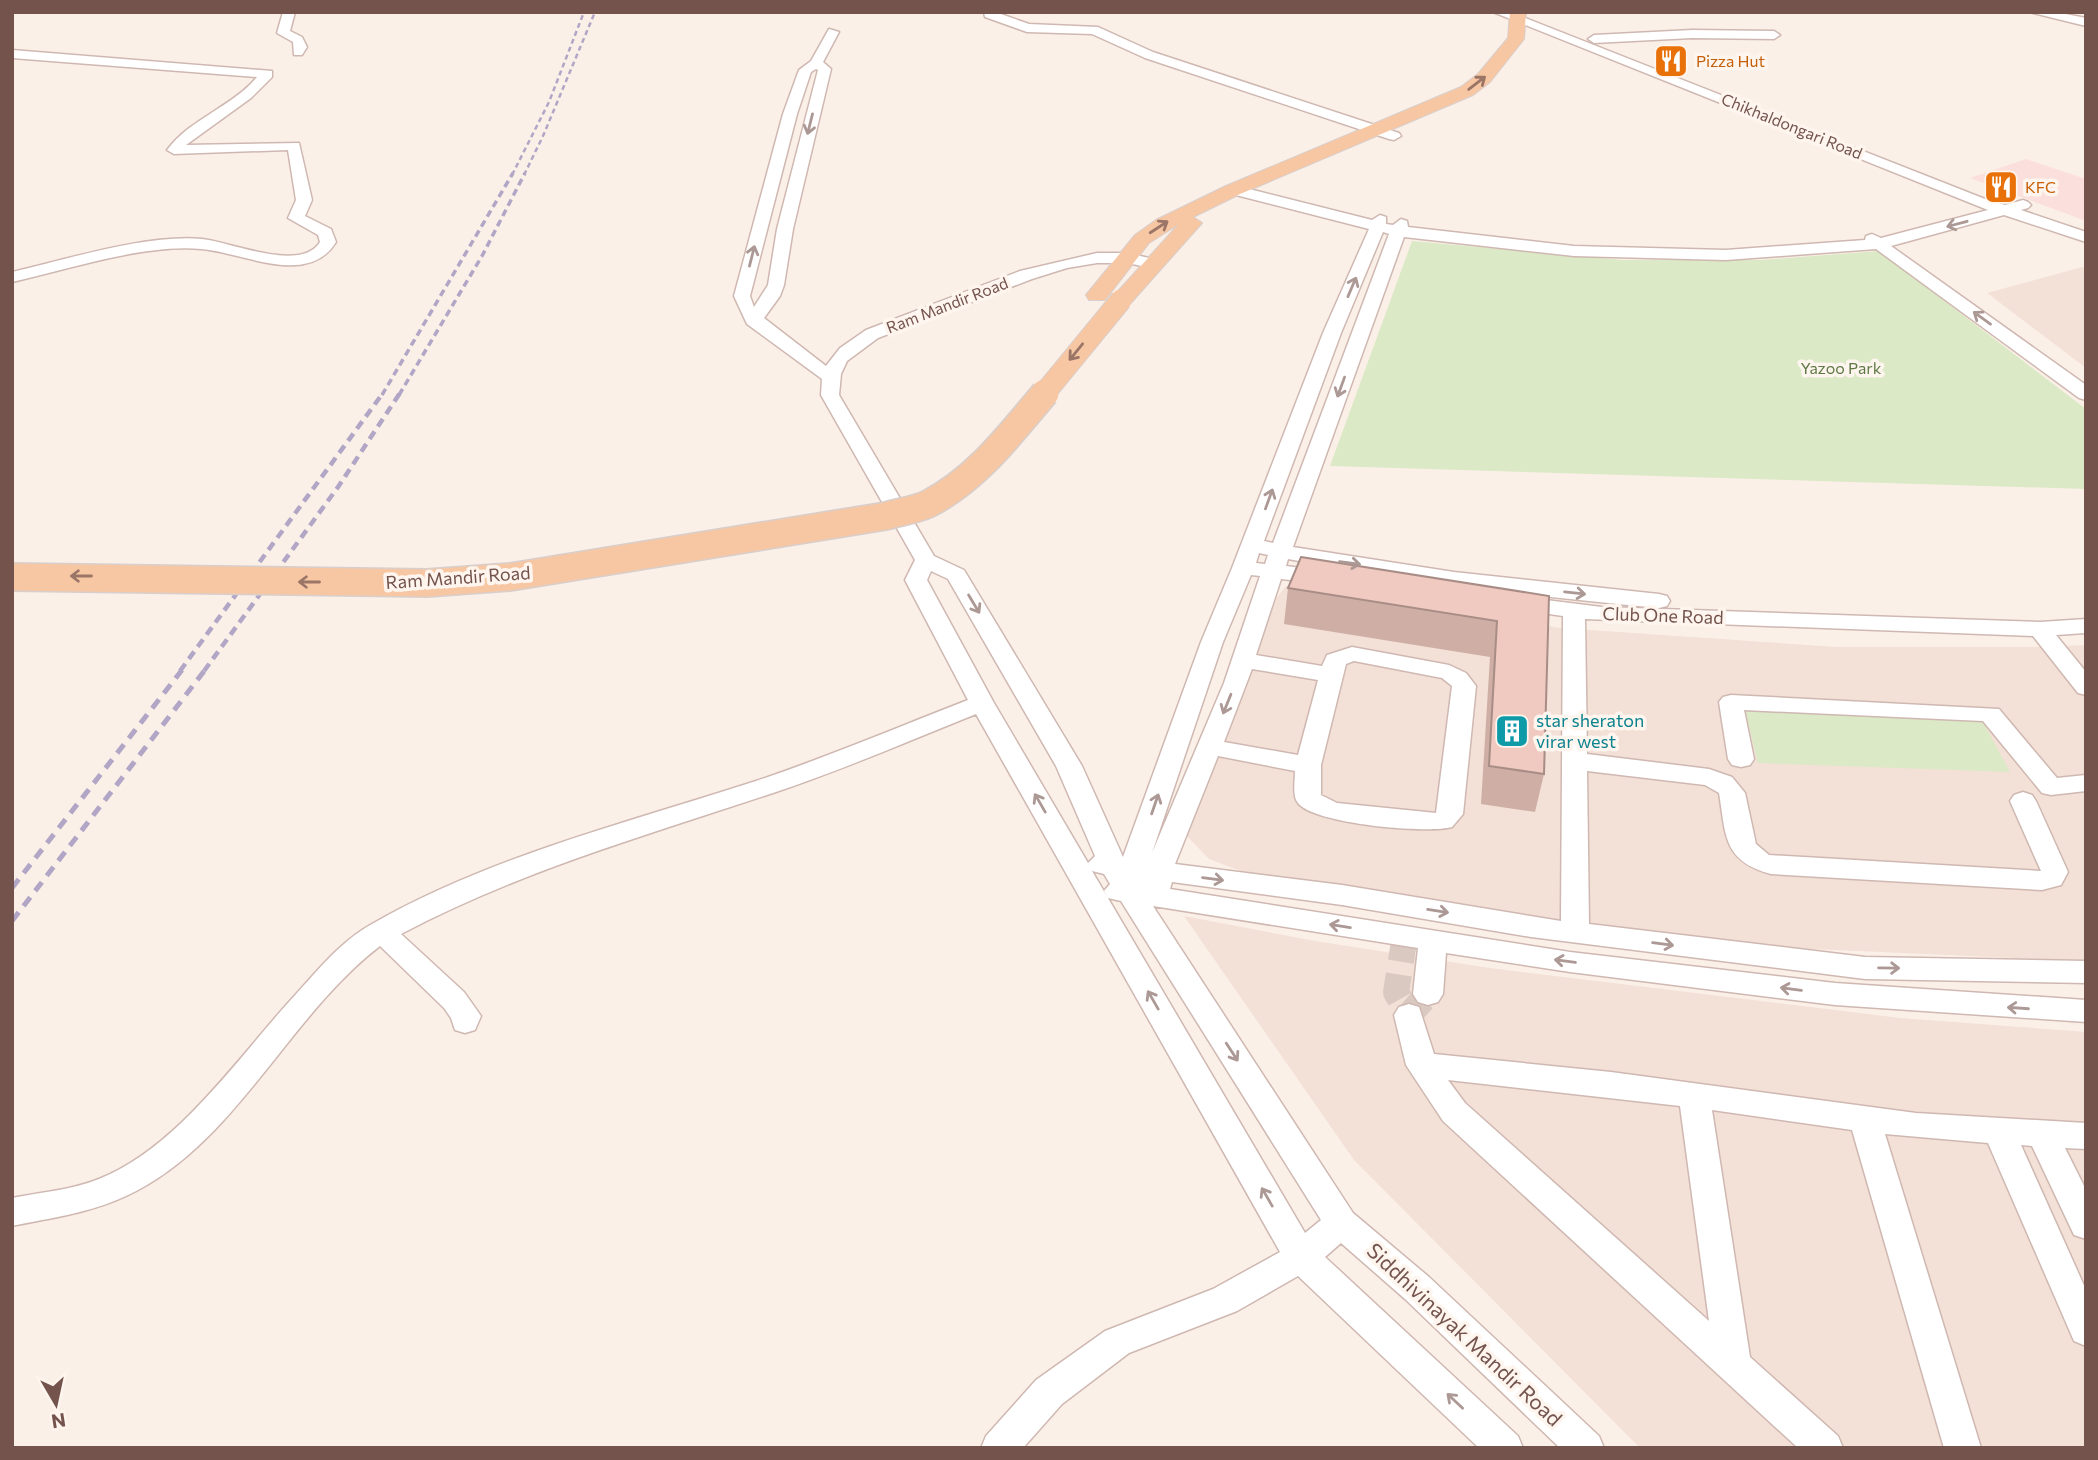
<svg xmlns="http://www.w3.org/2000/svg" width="2098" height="1460" viewBox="0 0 2098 1460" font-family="Commissioner,sans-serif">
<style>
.residential{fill:#f3e0d6}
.commercial{fill:#fbdfdc}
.green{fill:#dbe9c6}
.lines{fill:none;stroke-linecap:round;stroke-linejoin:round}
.minor-tunnel{stroke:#d9c9c1;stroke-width:26;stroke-dasharray:26 13;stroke-linecap:butt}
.minor-casing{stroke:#cfb8b1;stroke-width:3}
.major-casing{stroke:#d8cfcd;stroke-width:2}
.minor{fill:#fff;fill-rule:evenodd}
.major{fill:#f7c7a3;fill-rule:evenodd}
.rail-far3{stroke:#b1a6c5;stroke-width:2.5;stroke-dasharray:5 3.5;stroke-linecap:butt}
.rail-far2{stroke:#b1a6c5;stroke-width:3.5;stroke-dasharray:7 4.5;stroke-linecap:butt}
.rail-far1{stroke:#b1a6c5;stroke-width:4.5;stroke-dasharray:9 6;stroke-linecap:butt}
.rail{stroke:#b1a6c5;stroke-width:5;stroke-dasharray:11 8;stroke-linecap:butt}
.major-bridge-far1-casing{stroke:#d8cfcd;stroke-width:23;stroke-linecap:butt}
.major-bridge-casing{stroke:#d8cfcd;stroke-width:30;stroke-linecap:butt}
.major-bridge-far1{stroke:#f7c7a3;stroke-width:21}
.major-bridge{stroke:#f7c7a3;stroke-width:27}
.wall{fill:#ceaea5}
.building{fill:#f0cac0;stroke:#a88d86;stroke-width:2}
.oneway{stroke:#9b7667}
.oneway2{stroke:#ac9894}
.labels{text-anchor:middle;stroke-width:7;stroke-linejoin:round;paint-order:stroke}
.far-food-label{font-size:16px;fill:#c56008;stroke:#fef5ee;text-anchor:start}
.far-street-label{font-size:16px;fill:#74534d;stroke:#fef5ee}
.far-park-label{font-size:16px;fill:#5e7945;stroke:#fef5ee}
.street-label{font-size:18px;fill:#74534d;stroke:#fef5ee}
.culture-label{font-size:18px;fill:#0d838f;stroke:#fef5ee;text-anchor:start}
.near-street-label{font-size:21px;fill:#74534d;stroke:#fef5ee}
</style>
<rect width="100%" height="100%" fill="#fbf0e8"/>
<g class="residential">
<polygon points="2086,266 2086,368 1987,293"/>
<polygon points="1308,584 1560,628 1837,647 2035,647 2086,645 2086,961 1741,946 1254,876 1209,859 1185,834 1277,597 1286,586"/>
<polygon points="1184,916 1315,941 1490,968 1900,1018 2086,1032 2086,1448 1640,1448 1354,1160"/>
</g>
<polygon class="commercial" points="2026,159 2086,179 2086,221 1970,178"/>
<g class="green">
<polygon points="1412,241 1623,260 1760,260 1879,251 2086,409 2086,489 1330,466"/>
<polygon points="1744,707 1981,718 2010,772 1758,763"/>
</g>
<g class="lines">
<polyline class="minor-tunnel" points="1405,936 1396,992 1409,1015 1428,994"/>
<g class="minor-casing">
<g id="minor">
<polygon points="283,12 295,12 290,31 302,37 307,47 302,55 294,55 293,42 277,33"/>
<polygon points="984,12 995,12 1029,24 1098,27 1153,52 1399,133 1401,136 1394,140 1389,139 1145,58 1092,34 1027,32 985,17"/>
<path d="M1493,12H1510L1985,199L2005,205L2023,200L2028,202L2031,205L2028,208L2021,210L2086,232V242L2004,215L1891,246L2086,385V400L2079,398L1876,249L1726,260L1574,256L1404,237L1293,547L1454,572L1659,594L1667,596L1670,601L1667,606L1659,608C1535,596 1411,583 1288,559L1286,566L1334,572L1337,577L1334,582L1326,584L1281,579L1256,655L1322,666L1327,655L1352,647L1449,665L1466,673L1476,686L1463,814L1452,827C1427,834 1314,824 1298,803C1292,796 1295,780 1295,771L1218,756L1175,864L1342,885L1561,921L1563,616L1507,608L1504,603L1507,598L1515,596L1602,607L2040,622L2086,619V633L2056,635L2086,672V695L2078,693L2033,636L1585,619L1587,754L1709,769L1732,777L1745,793L1756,844L1769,855L2041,871L2010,801L2014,795L2023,792L2032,795L2036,801L2068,872L2061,885L2042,890L1771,874C1723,861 1726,836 1719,793L1705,785L1587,771L1589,924L1865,957L2086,961V983L1865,979L1531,937L1342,905L1172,882L1170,889L1570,952L1835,983L2086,1000V1022L1835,1005L1570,972L1446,953L1443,994L1438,1002L1428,1005L1418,1002L1413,994L1418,948L1153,906L1353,1213L1429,1277L1599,1436L1604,1448H1560L1405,1299L1341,1243L1325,1257L1518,1436L1523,1448H1479L1298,1276L1237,1311L1129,1353L1062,1404L1023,1448H981L986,1436L1036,1380L1105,1331L1213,1289L1280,1252L976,714C909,741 842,770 773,793C647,835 520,871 401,934L464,992L481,1016L475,1030L465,1033L455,1030L451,1018L444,1008L380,946C287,1017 235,1146 126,1196C90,1213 50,1218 12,1226V1198C41,1192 72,1190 99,1179C175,1149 235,1062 288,1003C314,975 339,942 372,924C491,856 627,823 756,781C828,757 898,727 968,700L905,580L915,560L821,395L822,379L747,324L734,296L783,114L799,70L811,61L829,29L839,32L823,62L831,69L793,229L784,285L780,296L764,318L826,366L840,348L866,330L1020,271L1097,253H1127L1158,260L1160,263L1152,268L1127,263H1097L1067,268L1032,279L878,338L847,361L841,374L839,395L934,556L964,570L1082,766L1123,857L1201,642L1232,568L1323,333L1369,229L1228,193L1225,190L1228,187L1233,185L1372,220L1380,215L1386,217V224L1393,225L1401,219L1407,221L1408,227L1574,246L1726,250L1865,240L1866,236L1872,234L1881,238L1988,210ZM816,69L818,70L777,229L768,285L754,307L750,296L797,114L811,72ZM1383,232L1389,234L1273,543L1264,541L1341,333ZM1259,553L1268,555L1265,564L1256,563ZM931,571L948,579L1056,766L1095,856L1088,863L994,703L927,580ZM1251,575L1260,576L1224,683L1152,853L1223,642ZM1354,661L1442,678L1452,686L1436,813L1337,803L1321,795V765L1346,664ZM1252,669L1318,680L1298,755L1224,742ZM1092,871L1104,874L1110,884L1104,891L1108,898L1121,901L1321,1220L1305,1233Z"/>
<polygon points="2029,12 2055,12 2086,18 2086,26"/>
<polygon points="1692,30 1774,31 1780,35 1774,39 1692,38 1594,43 1588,39 1594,35"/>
<path d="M12,50L272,71V77L251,98L186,145L299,143L312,200L305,216L331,229L336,242C308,288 242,252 201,249C143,244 70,269 12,282V272C68,259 147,234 202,239C231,242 301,273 320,242L318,235L288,218L296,200L288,150L174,154L167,150C191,118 232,107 257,77L12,58Z"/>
<polygon points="1731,695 1999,709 2057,778 2086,775 2086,791 2051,795 2042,793 1983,721 1744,710 1754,759 1750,765 1741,767 1732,765 1728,759 1719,702 1723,697"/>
<path d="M1409,1004L1419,1007L1434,1054L1611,1072L1916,1113L2086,1123V1149L2065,1148L2086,1190V1239L2074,1235L2032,1146L2021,1145L2086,1290V1346L2074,1341L1988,1143L1885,1134L1981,1448H1944L1852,1130L1712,1110L1750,1357L1838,1436L1843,1448H1798L1443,1121L1406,1065L1394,1015L1399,1007ZM1448,1080L1680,1106L1709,1321L1465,1103Z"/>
</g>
</g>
<g class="major-casing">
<polygon id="major" points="1510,12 1526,12 1524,39 1490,82 1473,95 1240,194 1193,217 1202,223 1129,305 1113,305 1110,300 1179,224 1149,243 1105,300 1089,300 1086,295 1135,235 1156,220 1226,186 1461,87 1478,74 1508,38"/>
</g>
<use href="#minor" class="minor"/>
<use href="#major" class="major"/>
<g class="rail-far3">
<polyline points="512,175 549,102 584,12"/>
<polyline points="524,175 543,136 595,12"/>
</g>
<g class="rail-far2">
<polyline points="382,395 513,173"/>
<polyline points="399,395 482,256 525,173"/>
</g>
<g class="rail-far1">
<polyline points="180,671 383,393"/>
<polyline points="204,671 338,487 400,393"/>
</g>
<g class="rail">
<polyline points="12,888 182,670"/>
<polyline points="12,921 205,670"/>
</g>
<g class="major-bridge-far1-casing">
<polyline id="major-bridge-far1" points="1043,395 1121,300"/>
</g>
<g class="major-bridge-casing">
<path id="major-bridge" d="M12,577L427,583L510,577L886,516C899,512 915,510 928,504C977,479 1010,434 1045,393"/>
</g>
<use href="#major-bridge-far1" class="major-bridge-far1"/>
<use href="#major-bridge" class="major-bridge"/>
</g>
<polygon class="wall" points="1288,588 1549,596 1544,774 1535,812 1481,804 1490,657 1284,624"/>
<polygon class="building" points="1301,557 1549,596 1544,774 1489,766 1497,621 1288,588"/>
<defs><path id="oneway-shaft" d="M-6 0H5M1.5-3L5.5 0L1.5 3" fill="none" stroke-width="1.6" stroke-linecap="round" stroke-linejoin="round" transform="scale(1.75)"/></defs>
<g class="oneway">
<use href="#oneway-shaft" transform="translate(1477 83) rotate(-38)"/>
<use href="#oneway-shaft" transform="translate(1159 227) rotate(-33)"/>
<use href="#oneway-shaft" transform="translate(1076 352) rotate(129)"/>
<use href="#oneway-shaft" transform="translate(81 576) rotate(180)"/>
<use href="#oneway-shaft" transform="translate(309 582) rotate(-180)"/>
</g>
<g class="oneway2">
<use href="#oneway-shaft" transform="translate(810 124) rotate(104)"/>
<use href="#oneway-shaft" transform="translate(1957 224) rotate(165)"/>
<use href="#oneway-shaft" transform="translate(752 256) rotate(-76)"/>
<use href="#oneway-shaft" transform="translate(1352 287) rotate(-67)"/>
<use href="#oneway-shaft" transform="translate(1982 318) rotate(-144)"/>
<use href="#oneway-shaft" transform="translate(1341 387) rotate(110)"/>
<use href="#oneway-shaft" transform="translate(1269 499) rotate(-70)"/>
<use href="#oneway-shaft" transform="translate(1350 563) rotate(8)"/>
<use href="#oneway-shaft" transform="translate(1575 593) rotate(6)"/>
<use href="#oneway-shaft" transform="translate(974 604) rotate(59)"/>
<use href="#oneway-shaft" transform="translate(1227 704) rotate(112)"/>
<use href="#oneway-shaft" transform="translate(1040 803) rotate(-120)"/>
<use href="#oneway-shaft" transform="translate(1155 804) rotate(-71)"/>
<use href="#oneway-shaft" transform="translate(1213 879) rotate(7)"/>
<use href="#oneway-shaft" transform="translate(1438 911) rotate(9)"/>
<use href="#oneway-shaft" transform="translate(1340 926) rotate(-171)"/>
<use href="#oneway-shaft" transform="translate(1663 944) rotate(7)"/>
<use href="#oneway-shaft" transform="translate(1565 961) rotate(-172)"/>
<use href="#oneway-shaft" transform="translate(1889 968) rotate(1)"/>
<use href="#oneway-shaft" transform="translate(1791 989) rotate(-173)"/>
<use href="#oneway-shaft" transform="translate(1153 1000) rotate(-120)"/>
<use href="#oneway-shaft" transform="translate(2018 1008) rotate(-176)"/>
<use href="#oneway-shaft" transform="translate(1232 1052) rotate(57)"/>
<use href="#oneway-shaft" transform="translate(1267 1197) rotate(-120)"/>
<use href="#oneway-shaft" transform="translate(1455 1401) rotate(-137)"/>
</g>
<defs>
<g id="restaurant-square" transform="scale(1.75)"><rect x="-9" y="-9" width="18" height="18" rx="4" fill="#e8710a" stroke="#fef5ee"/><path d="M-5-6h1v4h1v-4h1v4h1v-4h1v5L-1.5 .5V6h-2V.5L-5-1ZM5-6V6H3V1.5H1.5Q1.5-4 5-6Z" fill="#fff"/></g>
<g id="building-square" transform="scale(1.75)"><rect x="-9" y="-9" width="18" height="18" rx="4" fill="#0f9aa8" stroke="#fef5ee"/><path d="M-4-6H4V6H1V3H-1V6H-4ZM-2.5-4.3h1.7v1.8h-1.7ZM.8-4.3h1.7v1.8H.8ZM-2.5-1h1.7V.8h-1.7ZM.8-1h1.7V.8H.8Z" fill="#fff"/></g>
</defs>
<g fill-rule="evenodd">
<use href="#restaurant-square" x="1671" y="61"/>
<use href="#restaurant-square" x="2001" y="187"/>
<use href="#building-square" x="1512" y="731"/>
</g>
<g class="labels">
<g class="far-food-label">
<text x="1696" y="67">Pizza Hut</text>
<text x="2025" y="193">KFC</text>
</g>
<g class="far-street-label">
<text transform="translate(1792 126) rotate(22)" y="6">Chikhaldongari Road</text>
<text transform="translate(947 305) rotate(-21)" y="6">Ram Mandir Road</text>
</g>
<g class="far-park-label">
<text x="1841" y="374">Yazoo Park</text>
</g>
<g class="street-label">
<text transform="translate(458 578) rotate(-4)" y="6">Ram Mandir Road</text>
<text transform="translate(1663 616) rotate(2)" y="6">Club One Road</text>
</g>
<g class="culture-label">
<text x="1536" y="727">star sheraton<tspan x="1536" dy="21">virar west</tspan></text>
</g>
<g class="near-street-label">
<text transform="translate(1464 1335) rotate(43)" y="7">Siddhivinayak Mandir Road</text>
</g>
</g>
<rect width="2098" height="1460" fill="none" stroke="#74534d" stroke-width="28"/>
<g transform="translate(56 1404) rotate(171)" stroke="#fef5ee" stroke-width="5" paint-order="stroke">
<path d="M0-5L12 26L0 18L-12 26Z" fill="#74534d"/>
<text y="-10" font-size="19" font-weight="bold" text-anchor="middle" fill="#74534d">N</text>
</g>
</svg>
